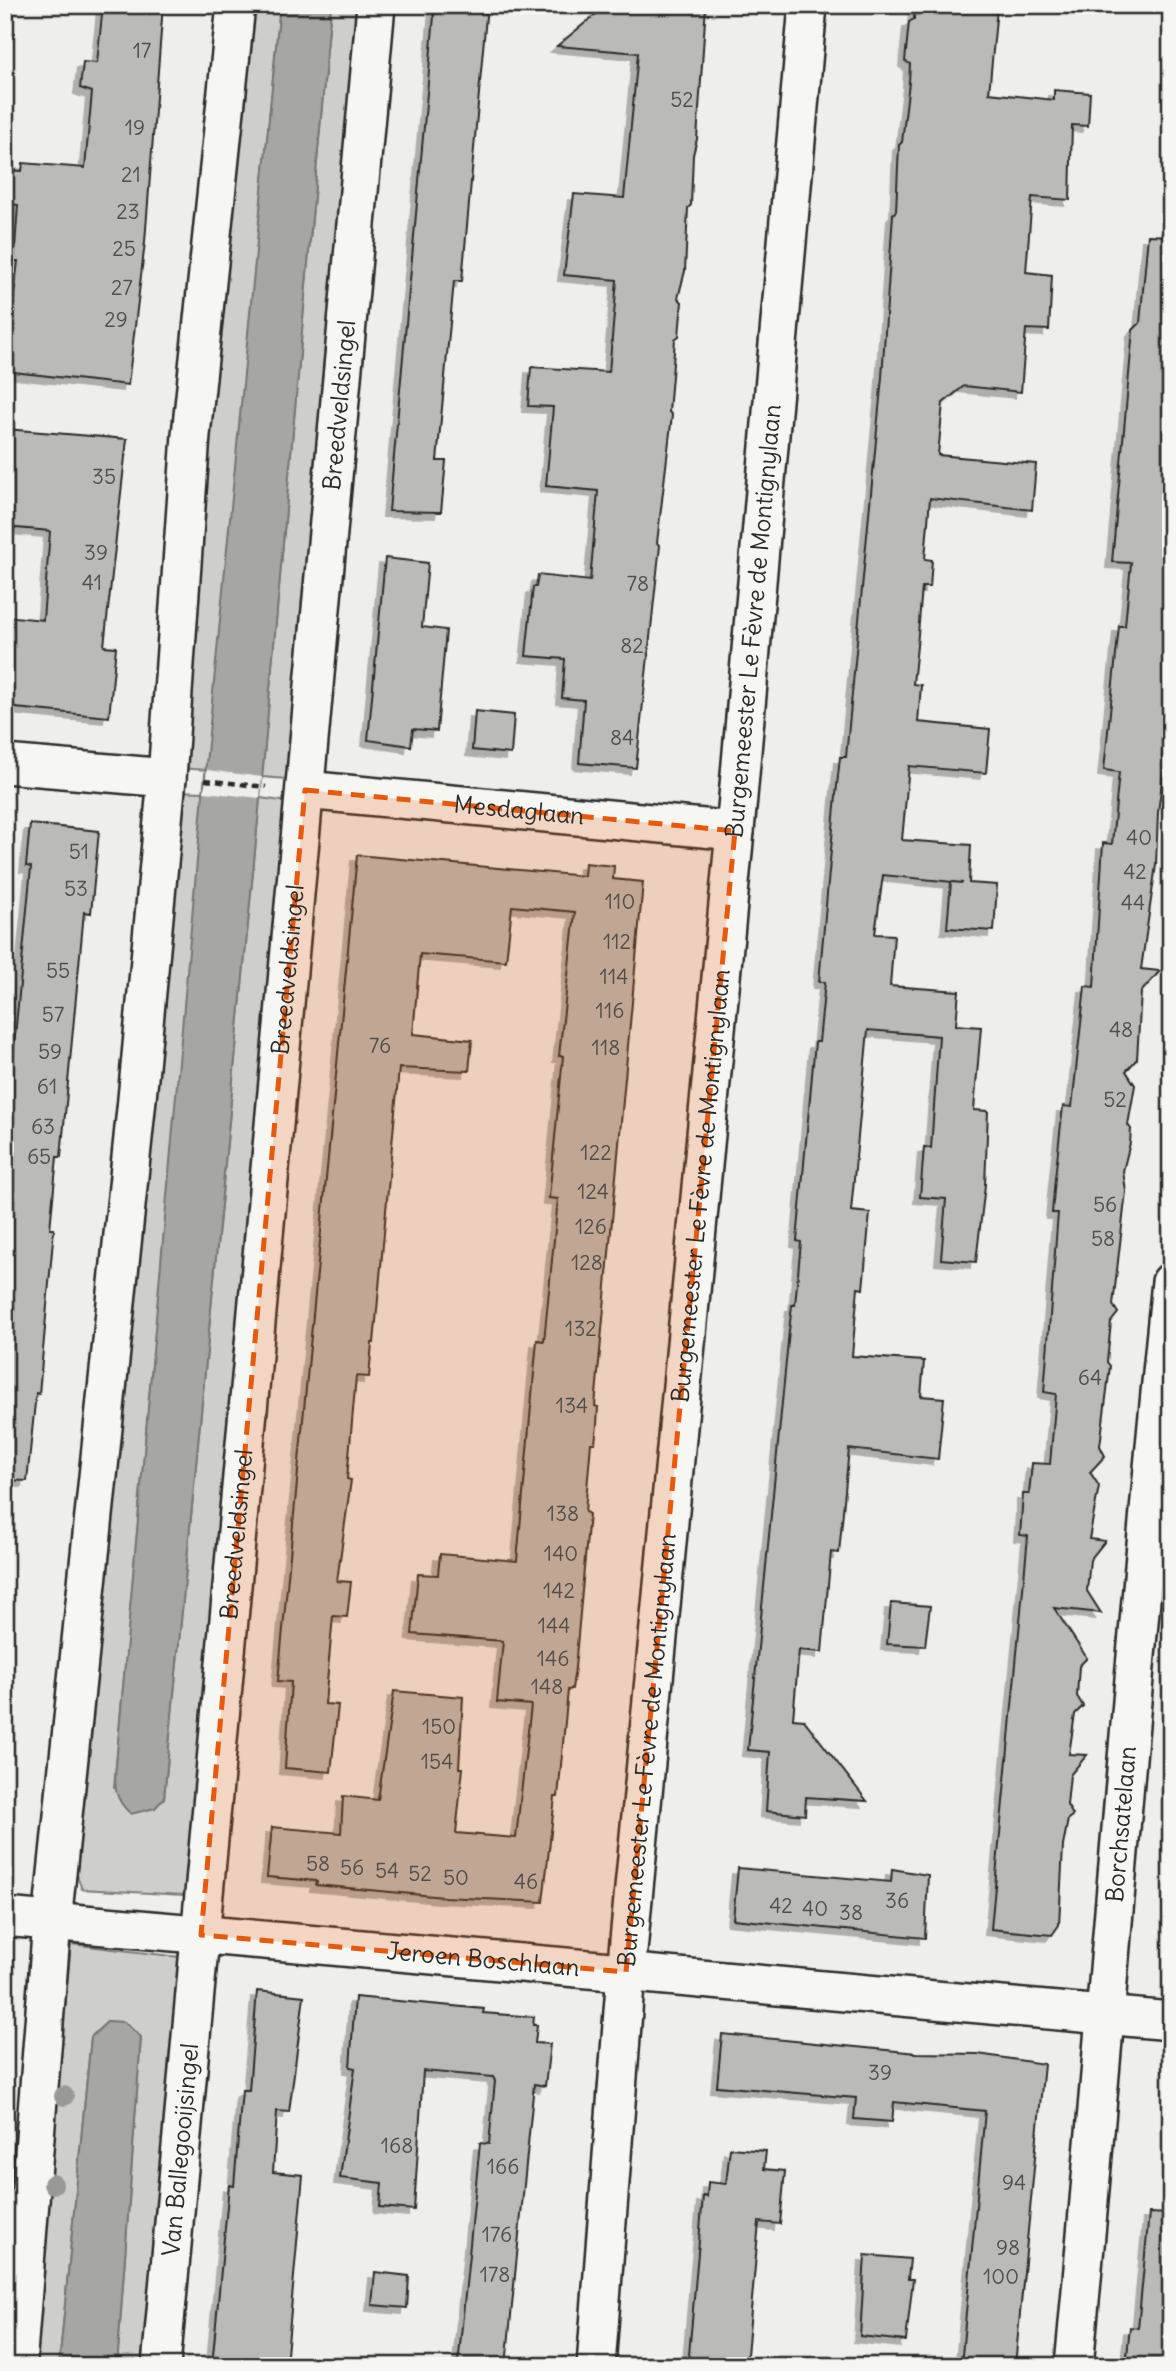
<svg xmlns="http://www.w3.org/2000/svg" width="1176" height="2371" viewBox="0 0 1176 2371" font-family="Delius,sans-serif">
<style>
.green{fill:#cececa;stroke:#7c7c7a;stroke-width:2}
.water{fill:#a6a6a3;stroke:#757573;stroke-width:2}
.pier{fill:#eeeeea}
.building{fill:#babab7;stroke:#2b2b2b;stroke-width:2;filter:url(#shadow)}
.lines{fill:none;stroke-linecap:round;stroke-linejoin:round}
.minor-casing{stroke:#2b2b2b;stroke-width:42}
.path{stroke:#2b2b2b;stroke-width:4.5;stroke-dasharray:7 5;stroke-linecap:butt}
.minor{stroke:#f6f6f2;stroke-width:37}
.tree{fill:#999997}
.marked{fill:#e8590c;fill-opacity:0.2;stroke:#e8590c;stroke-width:5;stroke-dasharray:14 9;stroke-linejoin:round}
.labels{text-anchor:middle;stroke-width:5;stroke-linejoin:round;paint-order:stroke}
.number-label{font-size:21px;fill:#4f4f4e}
.street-label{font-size:24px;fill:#2b2b2b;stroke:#f6f6f2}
</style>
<defs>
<filter id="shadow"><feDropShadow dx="-6" dy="6" stdDeviation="0" flood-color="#0004"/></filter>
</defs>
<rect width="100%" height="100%" fill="#eeeeea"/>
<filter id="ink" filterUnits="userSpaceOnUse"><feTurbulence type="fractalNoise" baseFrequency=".0143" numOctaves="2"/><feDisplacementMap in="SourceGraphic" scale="14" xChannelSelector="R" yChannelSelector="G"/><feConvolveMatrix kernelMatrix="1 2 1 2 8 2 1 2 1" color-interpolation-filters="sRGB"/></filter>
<g filter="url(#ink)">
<g class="green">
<polygon points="249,5 280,5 207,770 179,768"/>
<polygon points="331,5 361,5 287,779 262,777"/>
<polygon points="175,791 204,792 114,1788 164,1798 260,798 289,802 189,1885 183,1895 82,1889 76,1873"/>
<polygon points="71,1944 179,1957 143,2366 117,2366 141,2037 108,2021 91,2037 59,2366 31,2366"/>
</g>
<g class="water">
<path d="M280,5H331L263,768L164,1798L155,1808L131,1814C114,1799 114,1786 116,1765L202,805Z"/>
<polygon points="108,2021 124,2022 141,2037 117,2366 59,2366 91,2037"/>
</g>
<polygon class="pier" points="207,770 262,777 260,798 204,792"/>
<g class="building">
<polygon points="103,5 163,5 145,242 128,385 5,371 18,261 14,261 18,205 5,204 5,170 22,171 23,163 85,168 92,92 80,88 83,62 97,63"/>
<polygon points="435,5 487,5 462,281 454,281 437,461 446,461 441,512 389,511"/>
<polygon points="607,5 706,5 697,139 693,155 691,205 688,208 685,271 678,298 682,302 679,336 675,339 674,352 669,412 672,415 657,543 660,546 658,563 636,768 579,763 584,700 562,698 565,659 526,656 533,587 536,587 538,575 590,581 598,491 546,486 553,407 528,406 531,367 609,372 617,280 564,275 574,194 624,198 638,53 557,46"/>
<polygon points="915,5 997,8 989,93 1054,100 1054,90 1090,93 1088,126 1072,125 1070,200 1032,197 1026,272 1052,275 1049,330 1026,329 1021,392 964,386 943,403 938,455 1036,464 1032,510 930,498 925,559 932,560 930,587 922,587 917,646 913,684 921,685 918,722 990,729 986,773 909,766 902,840 971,845 969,883 997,885 994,931 947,928 951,882 963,883 883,875 875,934 894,935 890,986 959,991 956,1025 981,1027 974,1110 988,1111 985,1185 976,1262 941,1259 946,1199 920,1197 924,1147 931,1148 939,1036 868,1030 851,1211 870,1213 863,1289 858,1288 852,1356 924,1361 921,1396 944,1398 938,1459 849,1449 839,1553 831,1552 822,1652 799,1650 793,1719 804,1720 867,1801 806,1797 805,1815 766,1811 770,1752 748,1750 789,1331 792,1305 795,1305 801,1242 797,1241 815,1042 819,1042 825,982 819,982 836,795 840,757 846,757 882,377 893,214 896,211 899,145 902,142 909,82 910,64 905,61 909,22 914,19"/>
<polygon points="1148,235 1171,236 1171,559 1167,603 1171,603 1171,702 1164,740 1162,757 1165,760 1158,812 1156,865 1141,969 1160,971 1141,992 1137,1059 1126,1071 1135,1085 1128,1125 1131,1129 1130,1143 1123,1171 1126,1191 1113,1305 1118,1313 1111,1322 1107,1362 1110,1366 1100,1446 1105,1456 1090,1472 1099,1486 1089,1539 1105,1541 1090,1560 1087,1591 1101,1613 1054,1608 1087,1658 1079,1666 1077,1696 1083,1706 1075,1714 1069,1754 1087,1755 1070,1775 1067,1805 1073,1815 1068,1819 1063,1846 1059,1925 1052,1935 991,1929 1028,1536 1020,1535 1023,1494 1029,1494 1032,1463 1050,1464 1056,1394 1044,1392 1058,1213 1052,1213 1055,1178 1063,1106 1072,1107 1085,986 1094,987 1103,843 1112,844 1119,772 1104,770 1119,626 1125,626 1131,563 1112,562 1133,330 1140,323"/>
<polygon points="5,429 127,439 104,646 116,647 109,717 5,707 5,616 43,620 50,531 5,527"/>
<polygon points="385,558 428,563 422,627 446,630 437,731 413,729 411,746 368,740"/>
<polygon points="475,711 514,715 511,754 472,750"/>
<polygon points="30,824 99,831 91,913 84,912 61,1157 57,1157 50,1229 54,1229 39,1394 36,1393 27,1481 5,1480 5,1142 31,867 26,866"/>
<polygon points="357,855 584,876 585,863 614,866 613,879 643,882 595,1406 598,1407 597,1425 595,1443 591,1443 585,1512 589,1514 575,1668 572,1689 568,1690 558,1797 555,1797 543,1902 444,1897 316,1885 317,1881 267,1877 272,1827 341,1833 343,1796 378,1800 394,1691 463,1697 459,1768 463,1768 456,1833 516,1838 531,1705 497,1702 503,1641 412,1634 418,1574 438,1575 440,1554 517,1561 537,1340 544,1341 558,1199 549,1198 563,1056 559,1056 575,912 512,906 506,961 420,954 413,1034 472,1040 469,1071 399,1068 374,1343 372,1343 369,1377 356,1376 347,1479 351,1480 337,1581 351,1582 347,1617 333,1616 325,1704 338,1705 331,1772 285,1768 291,1682 278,1681"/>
<polygon points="891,1603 930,1606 925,1646 887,1644"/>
<polygon points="738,1868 891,1882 892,1869 928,1875 925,1938 733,1919"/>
<polygon points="257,1991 304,1996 289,2112 277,2111 273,2172 303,2175 286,2366 212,2366 229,2185 234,2186 242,2090 249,2090"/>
<polygon points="355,1997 484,2009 483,2013 534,2017 533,2025 537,2025 535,2043 550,2044 545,2086 534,2084 506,2366 458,2366 480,2143 489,2144 495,2081 493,2077 423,2071 414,2210 380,2207 382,2183 340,2178 355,2068 350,2067"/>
<polygon points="722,2034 917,2053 978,2054 1044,2064 1015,2366 961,2366 985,2111 894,2102 892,2122 854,2119 856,2098 717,2086"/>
<polygon points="730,2148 766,2151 764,2169 785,2171 780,2224 759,2222 746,2366 688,2366 703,2196 707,2197 708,2182 726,2184"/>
<polygon points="1149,2213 1171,2214 1171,2366 1126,2366 1130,2327 1138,2328"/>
<polygon points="865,2255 910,2259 908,2279 913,2279 906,2341 860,2336"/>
<polygon points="375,2272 409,2276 407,2308 372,2305"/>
</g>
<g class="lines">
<g class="minor-casing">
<g id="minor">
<polyline points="5,764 167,778"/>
<path id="s1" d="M305,790L735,831"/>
<path id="s2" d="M5,1917L1171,2021"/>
<polyline points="17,2366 52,1922 137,1099 167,778 191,435 236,5"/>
<path id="s3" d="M161,2366L376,5"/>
<path id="s4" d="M596,2366L626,1972L735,831L808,5"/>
<path id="s5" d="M1074,2366C1108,2005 1134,1643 1171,1282"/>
</g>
</g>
<polyline class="path" points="205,780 266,787"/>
<use href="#minor" class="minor"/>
</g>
<g class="tree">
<circle cx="64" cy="2096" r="10"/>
<circle cx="53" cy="2184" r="10"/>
</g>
</g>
<path class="marked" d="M305,790L735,831L626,1972L201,1935Z"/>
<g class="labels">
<g class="number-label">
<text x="142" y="58">17</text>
<text x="682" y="107">52</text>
<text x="135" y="135">19</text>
<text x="131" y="182">21</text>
<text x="128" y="219">23</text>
<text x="124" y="256">25</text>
<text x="122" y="295">27</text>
<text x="116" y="327">29</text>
<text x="104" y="484">35</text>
<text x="96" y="560">39</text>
<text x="92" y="590">41</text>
<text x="638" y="591">78</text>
<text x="632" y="653">82</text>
<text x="622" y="745">84</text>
<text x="1139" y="845">40</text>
<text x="79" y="859">51</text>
<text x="1135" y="879">42</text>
<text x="76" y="896">53</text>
<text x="620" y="909">110</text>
<text x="1133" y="910">44</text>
<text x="617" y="949">112</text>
<text x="58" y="978">55</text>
<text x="614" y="984">114</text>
<text x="610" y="1018">116</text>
<text x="53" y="1022">57</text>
<text x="1121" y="1037">48</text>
<text x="380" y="1053">76</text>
<text x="606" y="1055">118</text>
<text x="50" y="1059">59</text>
<text x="47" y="1094">61</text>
<text x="1115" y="1107">52</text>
<text x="43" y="1134">63</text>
<text x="596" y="1160">122</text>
<text x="39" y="1164">65</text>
<text x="593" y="1199">124</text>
<text x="1105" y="1212">56</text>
<text x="591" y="1234">126</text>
<text x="1103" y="1246">58</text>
<text x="587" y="1270">128</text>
<text x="581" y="1336">132</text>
<text x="1090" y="1385">64</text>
<text x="572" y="1413">134</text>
<text x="563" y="1521">138</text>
<text x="561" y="1561">140</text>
<text x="559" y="1598">142</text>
<text x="554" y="1633">144</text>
<text x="553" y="1666">146</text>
<text x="547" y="1694">148</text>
<text x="439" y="1734">150</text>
<text x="437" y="1769">154</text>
<text x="318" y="1871">58</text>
<text x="352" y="1875">56</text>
<text x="387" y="1878">54</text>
<text x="420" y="1881">52</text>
<text x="456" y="1885">50</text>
<text x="526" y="1889">46</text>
<text x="897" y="1908">36</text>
<text x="781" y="1913">42</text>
<text x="815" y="1916">40</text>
<text x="851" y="1920">38</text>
<text x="880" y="2080">39</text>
<text x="397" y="2153">168</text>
<text x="503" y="2174">166</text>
<text x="1014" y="2190">94</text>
<text x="497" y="2242">176</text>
<text x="1008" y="2255">98</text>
<text x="495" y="2282">178</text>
<text x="1001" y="2284">100</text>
</g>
<g class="street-label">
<text dy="8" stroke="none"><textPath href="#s3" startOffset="1969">Breedveldsingel</textPath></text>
<text dy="8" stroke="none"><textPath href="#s4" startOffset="1752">Burgemeester Le Fèvre de Montignylaan</textPath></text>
<text dy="8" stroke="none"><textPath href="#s1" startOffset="215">Mesdaglaan</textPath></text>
<text dy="8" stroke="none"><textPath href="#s3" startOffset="1402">Breedveldsingel</textPath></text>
<text dy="8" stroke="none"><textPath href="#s4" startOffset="1185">Burgemeester Le Fèvre de Montignylaan</textPath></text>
<text dy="8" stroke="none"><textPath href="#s3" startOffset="835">Breedveldsingel</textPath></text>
<text dy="8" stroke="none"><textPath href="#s4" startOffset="618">Burgemeester Le Fèvre de Montignylaan</textPath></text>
<text dy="8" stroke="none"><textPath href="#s5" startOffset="544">Borchsatelaan</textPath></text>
<text dy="8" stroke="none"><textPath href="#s2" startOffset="480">Jeroen Boschlaan</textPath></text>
<text dy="8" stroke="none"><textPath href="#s3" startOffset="217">Van Ballegooijsingel</textPath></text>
</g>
</g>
<rect width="1176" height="2371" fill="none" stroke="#f6f6f2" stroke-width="28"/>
<rect x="14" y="14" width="1148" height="2343" fill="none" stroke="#2b2b2b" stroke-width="2.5" filter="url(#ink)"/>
</svg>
